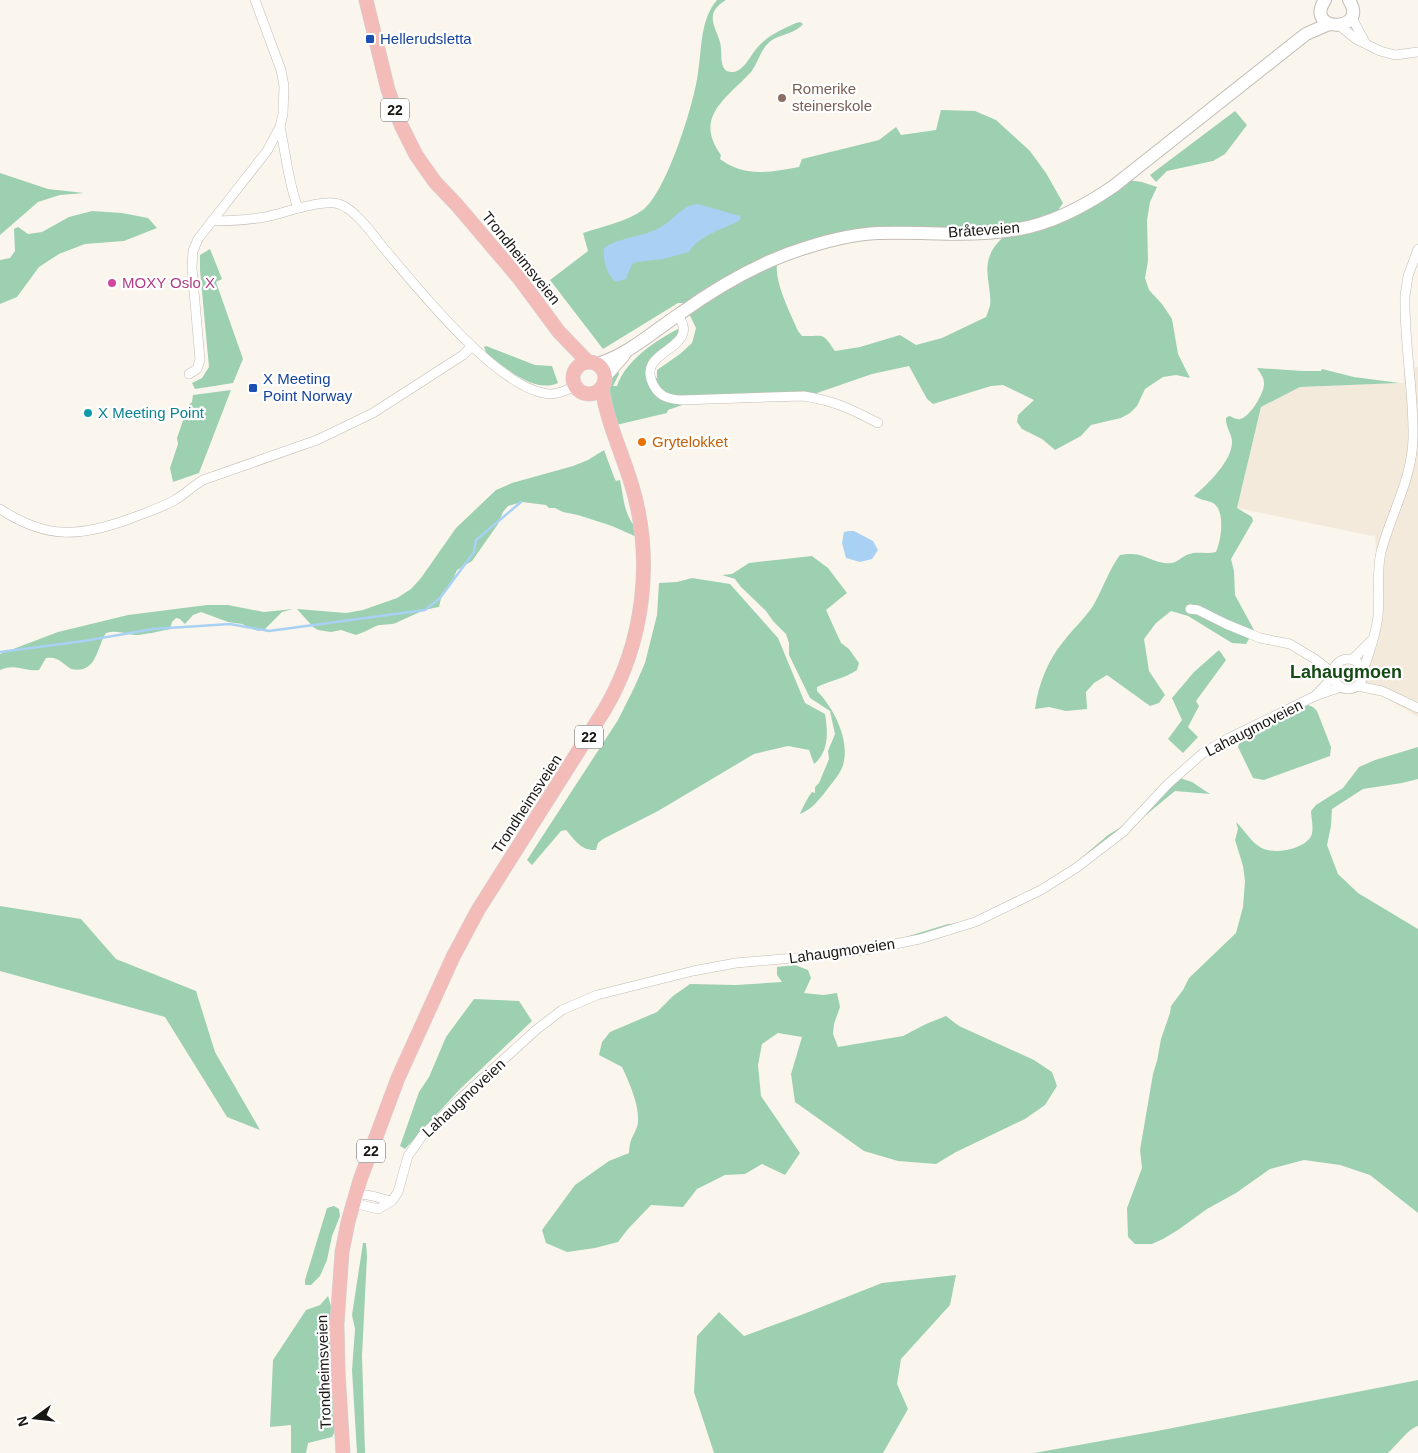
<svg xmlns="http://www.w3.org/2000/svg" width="1418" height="1453" viewBox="0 0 1418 1453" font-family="Arial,sans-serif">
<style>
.built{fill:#f4eadb}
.green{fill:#9dd0b1;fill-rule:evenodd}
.water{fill:#a8d1f3}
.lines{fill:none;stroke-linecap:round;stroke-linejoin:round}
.stream{stroke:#a8d1f3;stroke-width:2.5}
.minor-casing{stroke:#c2bcb4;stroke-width:10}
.secondary-casing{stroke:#c2bcb4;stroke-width:14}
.primary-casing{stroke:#d5d5d5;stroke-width:15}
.minor{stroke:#fff;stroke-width:9}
.secondary{stroke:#fff;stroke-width:12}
.primary{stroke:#f3bcb9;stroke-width:14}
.transit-dot{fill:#1a4fb4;stroke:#fff;stroke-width:2}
.education-dot{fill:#8d6e63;stroke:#fff;stroke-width:2}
.hotel-dot{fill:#d1479c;stroke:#fff;stroke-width:2}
.culture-dot{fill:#0f9aa8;stroke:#fff;stroke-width:2}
.food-dot{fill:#e8710a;stroke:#fff;stroke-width:2}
.labels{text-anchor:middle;stroke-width:4.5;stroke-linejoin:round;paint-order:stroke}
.shield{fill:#fff;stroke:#5d5c5a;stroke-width:1}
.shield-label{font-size:14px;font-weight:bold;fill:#181613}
.transit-label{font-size:15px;fill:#164399;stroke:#fff;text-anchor:start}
.education-label{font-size:15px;fill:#785e54;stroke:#fff;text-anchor:start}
.street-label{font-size:15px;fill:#181613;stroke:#fff}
.hotel-label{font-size:15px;fill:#b23c85;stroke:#fff;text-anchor:start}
.culture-label{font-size:15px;fill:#0d838f;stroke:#fff;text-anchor:start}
.food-label{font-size:15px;fill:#c56008;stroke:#fff;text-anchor:start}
.quarter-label{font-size:18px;font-weight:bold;fill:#164a15;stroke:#fff}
</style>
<rect width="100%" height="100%" fill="#fbf6ed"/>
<polygon class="built" points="1418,367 1418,717 1360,683 1375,634 1377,569 1375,535 1372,536 1237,508 1261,407 1300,387 1403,383 1404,368"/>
<g class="green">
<path d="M717,0H726C700,15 720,31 721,48C722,56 719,73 733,72C744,71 750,56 757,48C767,36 782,29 796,23L800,22L803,24C796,33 782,34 772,40C761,47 759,62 751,72C727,98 693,117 721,155L720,159C746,178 770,172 799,167L802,159L879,140L896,127L901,135L936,130L941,110L975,111L996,120L1030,151L1046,173L1063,203L1057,212L1048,216L1069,209L1115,178L1142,182L1157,187L1150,202L1147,220L1148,261L1145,278L1149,290L1162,304L1172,319L1178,354L1190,378L1176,375L1163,377L1145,389L1137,406L1130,413L1121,418L1091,425L1081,436L1055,450L1042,439L1022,429L1017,422L1018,415L1034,400L1003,385L991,386L933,404L927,399L909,366L872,374L794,401L735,399L691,402L668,410L667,413L612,426L599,389L610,387L611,380L617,369L619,374L613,386H617C626,360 655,341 678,329L679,333C668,353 647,351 649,380L657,378V370L680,354L692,343L696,328L684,303H678L603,349L550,280L588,251L583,233C603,226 627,222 644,209C667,190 694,104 698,73C702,48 700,20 717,0ZM1016,225C1006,235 993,244 989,258C984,274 992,291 990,306C989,309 987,314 986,317L942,338L916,345L900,335L860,347L835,351C821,330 824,337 802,336L798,331C791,314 770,275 779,258L809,246L841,237L875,232L955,234L973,228Z"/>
<polygon points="1235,111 1247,125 1225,154 1213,161 1167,171 1156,182 1150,175"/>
<polygon points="0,173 48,189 84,193 60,195 38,202 0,235"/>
<polygon points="92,211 122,213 148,218 157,228 124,241 85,244 59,254 39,267 17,297 0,304 0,260 10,258 15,251 14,229 18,227 28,234 42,232 69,217"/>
<polygon points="210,249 222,279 216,282 243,359 233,383 195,389 192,383 202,378 209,367 200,270 200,255"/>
<path d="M486,346L535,365L552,366L558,383C533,394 506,367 487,355L484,347Z"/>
<path d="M1257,368L1303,371H1321L1322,369L1354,377L1400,383L1300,387L1261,407L1237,508L1252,517L1253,521L1231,559L1234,571L1235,595L1254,630L1246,644L1232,643L1188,616L1171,611L1156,623L1144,639L1149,671L1165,695L1159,703L1150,706L1107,675L1094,683L1086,692L1087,709L1066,711L1049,707L1035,709C1038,685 1048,660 1063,642C1073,629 1084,619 1093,606C1103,589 1108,571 1120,555C1143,551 1145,560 1165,563C1178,565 1181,555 1193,553C1200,552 1207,554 1216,552C1221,541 1226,511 1213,503C1207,500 1200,500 1194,496C1208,484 1233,460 1232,441C1231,433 1225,425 1226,418L1229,416C1233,417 1236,420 1240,419C1250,417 1265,392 1264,383C1264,377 1260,373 1257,368Z"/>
<polygon points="231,390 199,473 173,482 170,468 178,444 177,438 188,406 192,402 193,395"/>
<path d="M604,450L614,477L616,481L620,480C625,505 624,519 644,536L639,538L612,526L578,515L563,512L555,508H549L546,505L522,502L508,506L503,512L498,524L472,561L457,570L450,586L442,594L439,607C424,609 411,616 398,622C391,626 381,623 374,627C368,630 362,633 356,635L341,630L331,632L318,630L313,627L297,609L346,613L363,610L397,598L411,589L421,578L456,528L496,490L512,483L573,466L588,460Z"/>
<path d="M812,556L828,568L847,593L826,610L841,643L849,649L859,663L857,670C844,679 831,680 817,687V691C835,709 854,747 840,772C836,779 830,785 826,791C818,801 812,809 800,814C801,811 809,795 812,792L815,793V787L819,783L829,759L828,751L835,734L830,711L810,698L789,655V643L786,634L773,621L766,611L741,587L735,579L722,575L732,574L749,563Z"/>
<path d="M692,578L730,584L778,638L805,703L825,714C828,732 829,752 814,764L809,750L788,746L754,754L658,811L603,839L598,843L596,850C581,851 575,840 566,830L561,831L532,865L527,860L618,720L634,688L645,663L657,615L659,583L677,582Z"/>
<path d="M207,605H228L264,612L293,609L282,612L265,629L258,631L242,624L228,622L201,612L193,615L185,624L180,619L176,618L172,622L170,629C168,630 141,635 138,635C125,635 119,629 106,633C96,649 97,674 71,669C62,663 58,656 46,658L39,670C24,672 17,663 0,670V654L58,632L128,615Z"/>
<polygon points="1219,650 1226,660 1196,701 1199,706 1188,727 1198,737 1183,753 1168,739 1182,720 1172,698 1194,672"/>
<polygon points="1308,705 1313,707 1317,711 1331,747 1330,756 1264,780 1253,778 1238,747 1240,740"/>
<path d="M1418,747V779L1402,783L1363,789L1332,809L1331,826L1327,845L1338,874L1358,893L1418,929V1213L1370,1175L1340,1165L1304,1160L1270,1169L1236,1193L1207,1209L1178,1230L1163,1239L1152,1244H1135L1128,1237L1127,1208L1142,1168L1140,1150L1153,1074L1157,1061L1161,1039L1170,1013L1171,1006L1183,990L1189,978L1236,933L1243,907L1245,881L1243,866L1235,840L1238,829L1236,822C1244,829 1251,842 1260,847C1272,855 1301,850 1310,838C1315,831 1311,819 1311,811L1316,805L1343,788L1359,767L1375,760Z"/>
<polygon points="1174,776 1192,782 1210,794 1175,791 1135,824 1075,870 1047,889 990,916 947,932 891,946 889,942 948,924 964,923 991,913 1007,907 1060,876 1108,835 1126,824 1160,796 1172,783"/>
<polygon points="0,906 81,919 116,959 196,991 215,1052 260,1130 227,1117 165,1017 0,971"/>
<path d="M795,965L808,970L811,978L804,993L823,995L837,993L840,1007L834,1024L833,1034L838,1047L903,1036L926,1024L946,1016L959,1026L1034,1060L1052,1072L1057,1086L1045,1105L1025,1119L956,1152L936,1164L898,1161L864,1151L795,1102L791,1074L802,1037L778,1033L762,1044L758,1065L761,1096L800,1153L785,1175L762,1164L745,1174L725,1175L697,1189L683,1207L651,1205L628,1229L618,1242L595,1248L567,1252L546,1243L542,1230L575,1185L609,1161L629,1153C630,1139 632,1139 637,1127C642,1110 629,1082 622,1067L599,1055L602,1042L610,1032L657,1012L673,996L690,984L736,985L782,982L777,975V967Z"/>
<polygon points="474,999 519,1001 532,1021 460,1089 405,1149 400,1146 419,1092 429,1077 446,1037"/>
<polygon points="334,1206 339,1209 340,1216 332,1236 327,1260 320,1276 311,1285 305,1285 305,1280 327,1208"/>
<polygon points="363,1243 366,1243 367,1256 362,1356 365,1453 357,1453 352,1370 355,1329 352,1315"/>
<polygon points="956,1275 950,1305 901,1359 897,1384 908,1409 883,1453 714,1453 694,1392 697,1336 719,1312 744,1336 801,1315 882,1283"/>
<polygon points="328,1296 331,1306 331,1356 337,1427 332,1437 308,1443 306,1453 291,1453 291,1425 270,1427 273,1360 306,1310 320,1305"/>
<path d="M1418,1380V1426C1409,1428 1396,1446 1388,1453H1034L1157,1431Z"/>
</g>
<g class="water">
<path d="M698,204L740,216L741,218L739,221C723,229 698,236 689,252L663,259L637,262L632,264L626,279L616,282C606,274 603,260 604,248C620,237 642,237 659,228C674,221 680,206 698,204Z"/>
<polygon points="849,531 854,531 873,541 878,550 872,559 860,562 846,558 842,543 844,532"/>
</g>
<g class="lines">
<polyline class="stream" points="0,652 84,641 153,629 230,624 269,631 425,610 440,598 474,552 476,540 521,502"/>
<g class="minor-casing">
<g id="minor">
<polyline points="1351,16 1366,44"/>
<polyline points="1340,26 1356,39 1380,51 1395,55 1418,52"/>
<path d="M280,127C286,154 288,182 298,208"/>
<path d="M212,221C230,221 247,220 265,217C282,214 323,198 339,204C357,210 375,238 387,252C420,291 494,383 543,393C554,396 565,391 575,386"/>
<path d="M678,315C681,321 685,326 683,333C678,352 637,356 654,386C660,397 669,399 681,400L804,396C835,401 851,409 878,423"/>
<polyline points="189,374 197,369 200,360 192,268 193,251 198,239 267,151 280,127 283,114 284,86 281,70 255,0"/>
<path d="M0,509C47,540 81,537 132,518C147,512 161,508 175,500C185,494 193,486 203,480L317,440L373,413L463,355L472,346"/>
<polyline points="1190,609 1198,610 1226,624 1260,638 1290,644 1315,659 1333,673"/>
<circle cx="1348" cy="674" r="15"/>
<polyline points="1353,659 1372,640"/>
<path d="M1363,671C1369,653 1376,635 1378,616C1380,595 1376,574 1381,552C1391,514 1412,479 1413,439C1414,391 1404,344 1405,296L1408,276L1418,249"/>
<polyline points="1357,686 1382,691 1418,708"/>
<polyline points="1315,696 1333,677"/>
<path d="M392,1201C380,1199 367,1192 355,1196L361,1205L378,1209L392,1201L398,1192L408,1156L422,1136L460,1099L536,1030L562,1010L597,995L693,971L736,963L829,955L870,949L920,939L975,922L1041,890L1076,868L1123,832L1168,784L1203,753L1229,738L1315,696L1341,687"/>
</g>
</g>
<g class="secondary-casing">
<g id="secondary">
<path d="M1325,0C1303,33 1370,33 1349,0"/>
<path d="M597,364C628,355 654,331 681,313C720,285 761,261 808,247C830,240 855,234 878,233C925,231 972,238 1019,229C1054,223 1085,206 1114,186L1306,34L1329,24"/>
<polyline points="605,377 624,355"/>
</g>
</g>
<g class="primary-casing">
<g id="primary">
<polyline points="366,0 388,90 401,125 416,155 435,182 456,204 519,278 559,332 588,362"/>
<circle cx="589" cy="378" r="16"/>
<path d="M343,1453L338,1371L337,1324L342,1252L348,1222L360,1180L398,1078L453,957L478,910L605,709C644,642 654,560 632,486C622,452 607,423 602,388"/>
</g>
</g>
<use href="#minor" class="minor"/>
<use href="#secondary" class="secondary"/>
<use href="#primary" class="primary"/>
</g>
<g class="transit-dot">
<rect x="365" y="34" width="10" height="10" rx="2.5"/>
<rect x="248" y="383" width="10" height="10" rx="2.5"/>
</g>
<circle class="education-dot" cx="782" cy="98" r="5"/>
<circle class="hotel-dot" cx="112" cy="283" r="5"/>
<circle class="culture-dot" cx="88" cy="413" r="5"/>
<circle class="food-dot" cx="642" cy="442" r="5"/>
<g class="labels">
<g class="shield">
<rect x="381" y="98.5" width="28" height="23" rx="4"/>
<rect x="575" y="725.5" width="28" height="23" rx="4"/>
<rect x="357" y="1139.5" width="28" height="23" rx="4"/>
</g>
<g class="shield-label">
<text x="395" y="115">22</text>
<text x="589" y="742">22</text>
<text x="371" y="1156">22</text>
</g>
<g class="transit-label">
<text x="380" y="44">Hellerudsletta</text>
<text x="263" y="384">X Meeting<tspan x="263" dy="17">Point Norway</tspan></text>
</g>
<g class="education-label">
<text x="792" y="94">Romerike<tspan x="792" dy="17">steinerskole</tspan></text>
</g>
<g class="street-label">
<text transform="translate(984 230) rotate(-4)" y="5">Bråteveien</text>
<text transform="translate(521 258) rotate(51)" y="5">Trondheimsveien</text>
<text transform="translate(1254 728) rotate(-27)" y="5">Lahaugmoveien</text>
<text transform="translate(527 804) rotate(-57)" y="5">Trondheimsveien</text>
<text transform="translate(842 951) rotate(-8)" y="5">Lahaugmoveien</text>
<text transform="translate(464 1098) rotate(-43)" y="5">Lahaugmoveien</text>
<text transform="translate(324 1372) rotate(-92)" y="5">Trondheimsveien</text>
</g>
<g class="hotel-label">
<text x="122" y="288">MOXY Oslo X</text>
</g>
<g class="culture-label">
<text x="98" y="418">X Meeting Point</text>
</g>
<g class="food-label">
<text x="652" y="447">Grytelokket</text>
</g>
<g class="quarter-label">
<text x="1346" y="678">Lahaugmoen</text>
</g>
</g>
<g transform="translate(35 1418) rotate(255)" stroke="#ffffff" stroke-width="4" paint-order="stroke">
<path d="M0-4L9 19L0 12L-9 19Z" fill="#181613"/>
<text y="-8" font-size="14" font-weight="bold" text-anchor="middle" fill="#181613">N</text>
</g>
</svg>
